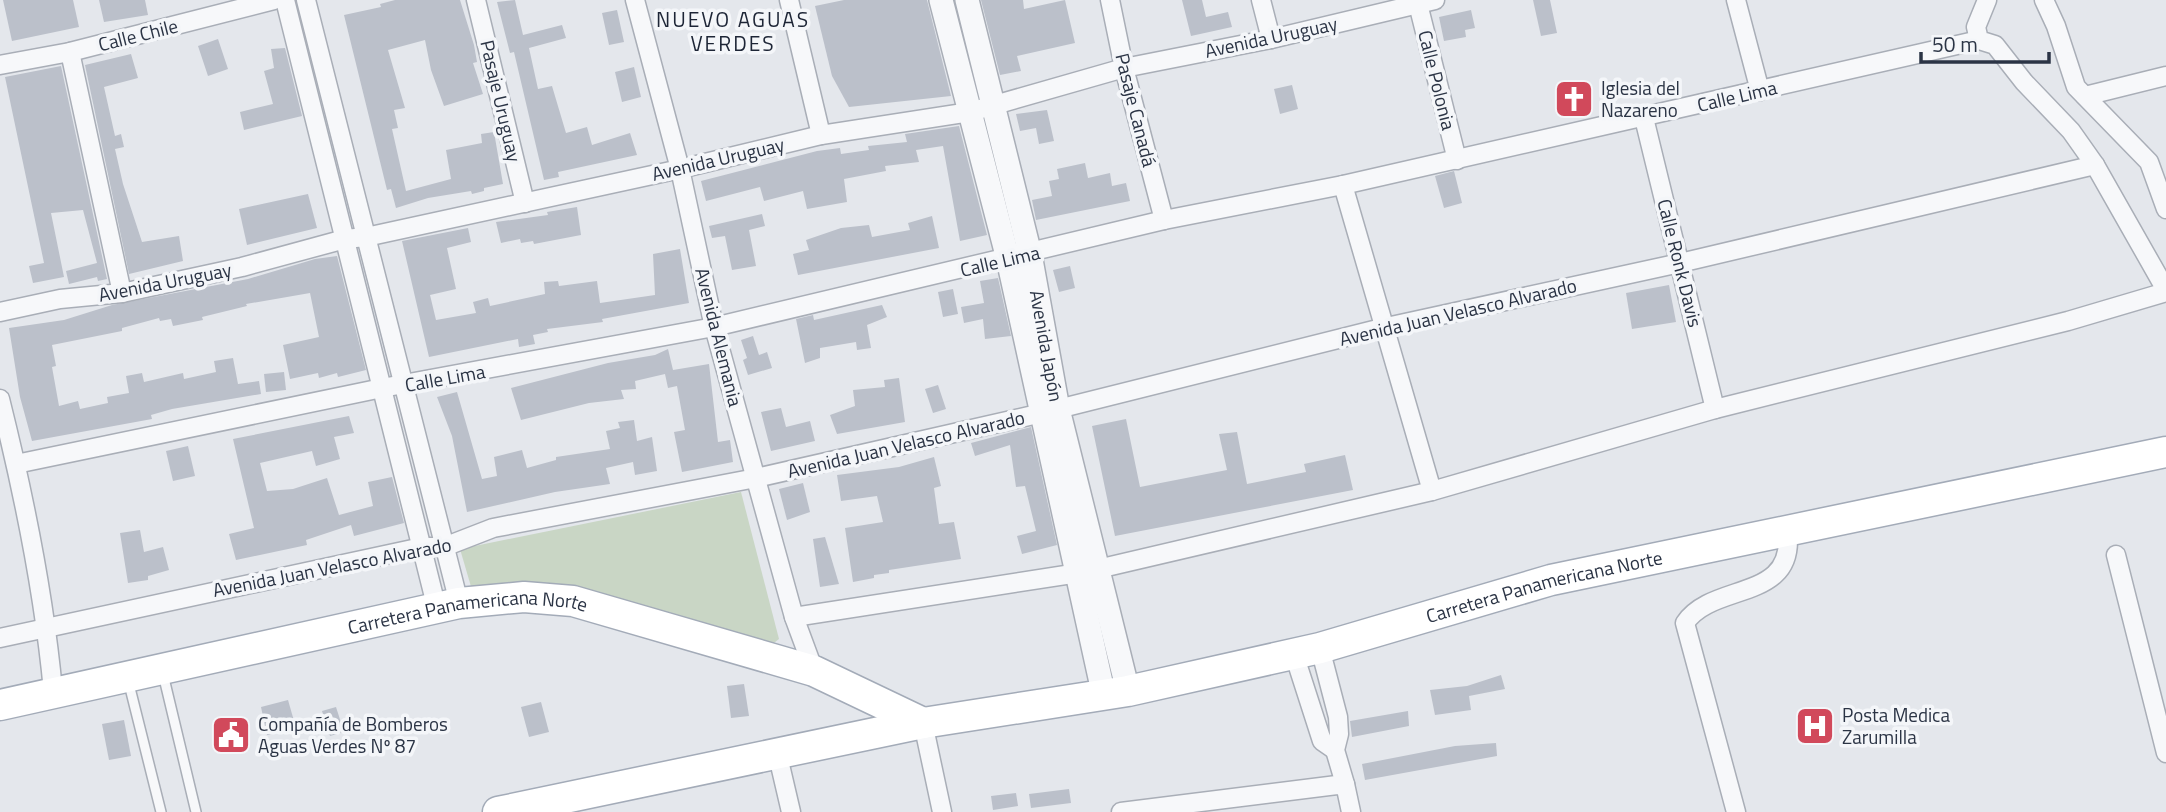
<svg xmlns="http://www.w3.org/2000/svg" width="2166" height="812" viewBox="0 0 2166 812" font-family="'Titillium Web',sans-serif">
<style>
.green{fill:#c9d6c5}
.building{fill:#bbc0ca}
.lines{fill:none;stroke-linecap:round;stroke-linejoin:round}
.service-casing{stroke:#a9aeb7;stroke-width:12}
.minor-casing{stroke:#a9aeb7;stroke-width:21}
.tertiary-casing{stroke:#a9aeb7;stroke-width:26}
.primary-casing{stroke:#a3abb8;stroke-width:33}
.service{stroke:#f7f8fa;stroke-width:9}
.minor{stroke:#f7f8fa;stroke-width:18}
.tertiary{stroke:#f7f8fa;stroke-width:23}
.primary{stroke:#fff;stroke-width:30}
.labels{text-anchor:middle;stroke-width:7;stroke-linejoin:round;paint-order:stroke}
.street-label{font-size:19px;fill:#2b3445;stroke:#f4f6f9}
.poi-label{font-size:19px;fill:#2b3445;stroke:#f4f6f9;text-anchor:start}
.neighbourhood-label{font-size:21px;letter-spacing:2px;fill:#1d2536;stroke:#f4f6f9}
</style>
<rect width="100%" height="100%" fill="#e4e7ec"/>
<polygon class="green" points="741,492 779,639 766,649 472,590 460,549"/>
<g class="building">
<polygon points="3,0 73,0 79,27 12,41"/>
<polygon points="99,0 145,0 148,15 104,22"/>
<polygon points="395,0 460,0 474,45 477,62 473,63 483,94 444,106 431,70 425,40 388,50 405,108 394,110 398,128 392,129 406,191 451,179 446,150 482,143 481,134 494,132 503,184 484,188 484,191 472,194 471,191 428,198 396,208 391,189 387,190 344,15 381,7 380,4"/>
<polygon points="515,0 523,35 562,25 566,38 529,48 538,89 552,86 566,133 587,127 592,145 630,133 637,155 558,172 559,177 544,180 514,52 510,53 497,2"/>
<polygon points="844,0 927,0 951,96 849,107 832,76 815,6"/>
<polygon points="981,0 1023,0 1024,9 1065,0 1075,43 1017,56 1021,71 1000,75"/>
<polygon points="1182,0 1202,0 1206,17 1228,12 1232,27 1191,36"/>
<polygon points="1533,0 1550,0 1557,33 1541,36"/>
<polygon points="617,10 624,42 609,45 602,13"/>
<polygon points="1471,10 1475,28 1465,30 1466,37 1444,41 1439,17"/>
<polygon points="218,39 228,69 208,76 198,46"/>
<polygon points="285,48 302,116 244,130 240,112 273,104 264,71 274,68 271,49"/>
<polygon points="131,54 138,78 104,87 115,136 121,134 124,147 115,149 123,184 142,242 179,236 183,261 129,274 85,65"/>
<polygon points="61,66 107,279 98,281 97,277 69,284 66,271 97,263 83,210 51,213 64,277 33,283 29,266 44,263 5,77"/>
<polygon points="634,67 641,97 622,102 615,72"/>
<polygon points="1292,85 1298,109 1280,114 1274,89"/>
<polygon points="1047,110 1054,141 1039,144 1036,128 1020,131 1016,114"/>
<polygon points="959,126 987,235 960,241 943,146 916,150 919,162 885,166 886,171 844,179 847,202 807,209 803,191 764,201 760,187 706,201 701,181 817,151 840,148 841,154 869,150 868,146 907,142 905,134"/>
<polygon points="1085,163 1088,178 1110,173 1112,186 1126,183 1130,201 1036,220 1032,200 1052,196 1049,181 1059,179 1057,169"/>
<polygon points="1454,171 1462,203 1444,208 1435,176"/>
<polygon points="308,194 317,228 247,245 239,209"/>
<polygon points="577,207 581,235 534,244 533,241 521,243 520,239 501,243 496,222 548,215 547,212"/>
<polygon points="762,214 765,226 749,230 756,266 732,270 725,236 712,238 709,226"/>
<polygon points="932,216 939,248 798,275 793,254 809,250 806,240 841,228 869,225 872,237 910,230 908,223"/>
<polygon points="468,228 471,242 447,248 456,289 430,295 436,320 476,313 473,302 488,298 490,306 545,294 544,282 558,281 559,286 597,281 600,303 655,295 653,254 680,249 689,303 602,319 603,322 547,329 548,332 533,335 535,344 519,347 518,339 429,357 402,241"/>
<polygon points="337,256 366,370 338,377 337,373 319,378 318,373 290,379 283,345 319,337 310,293 246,304 247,306 202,317 203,320 173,326 171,319 160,321 159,318 122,328 122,331 52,345 56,366 52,367 59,406 78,401 80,409 108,403 107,397 129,393 126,376 142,373 144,382 183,373 184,379 216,372 214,361 233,358 238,384 259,381 261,394 172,409 151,415 152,419 32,441 20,397 9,328 64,320 112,305 248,279 315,259"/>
<polygon points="1070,266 1075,288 1059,292 1053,270"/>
<polygon points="998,278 1011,336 985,339 983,319 964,323 961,307 984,303 980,281"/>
<polygon points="1669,285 1676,322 1632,329 1626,293"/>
<polygon points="953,289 958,314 943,317 938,292"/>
<polygon points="882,305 887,317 867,325 871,348 857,350 856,342 820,348 820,358 805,363 796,319 813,315 814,320"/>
<polygon points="753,336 759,355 767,352 772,368 748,375 743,360 747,358 741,340"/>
<polygon points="668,349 673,370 709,364 718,442 730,440 733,462 682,472 674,432 685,430 677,386 668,388 665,374 635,381 636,389 621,390 624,399 589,403 521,420 511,388 608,363 655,355"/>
<polygon points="284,372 286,390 266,392 264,374"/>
<polygon points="899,378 905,422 837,434 830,415 855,406 853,390 885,387 884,380"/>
<polygon points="938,385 946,409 933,413 925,389"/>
<polygon points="457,392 482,479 497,476 494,457 522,450 527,468 556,460 556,457 610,449 606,431 620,428 618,422 634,420 637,441 652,437 657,471 635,475 633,462 606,468 610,484 555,492 467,512 452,436 437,397"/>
<polygon points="781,408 786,427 810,421 815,441 771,451 761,412"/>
<polygon points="349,416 354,433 334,437 340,459 316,466 312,451 260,463 267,491 293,489 327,478 339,515 373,506 368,482 392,477 404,523 354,536 351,525 306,540 307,545 236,560 229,534 254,528 233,439"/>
<polygon points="1126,419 1140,487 1227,470 1219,434 1237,432 1247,484 1306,472 1304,464 1345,455 1353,490 1115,536 1092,426"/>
<polygon points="1031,427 1057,545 1022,554 1017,536 1036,531 1025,486 1016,487 1010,445 975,456 971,443"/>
<polygon points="188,446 195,476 173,481 166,451"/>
<polygon points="934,457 941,486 934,488 939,524 954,522 961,559 889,570 889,573 874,575 874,578 853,582 845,528 883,522 877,496 841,501 837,475 899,467"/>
<polygon points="803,483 810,512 787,520 779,489"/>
<polygon points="140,530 144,552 163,547 169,570 148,576 148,580 128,583 120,533"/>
<polygon points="825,537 839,584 820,587 813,539"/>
<polygon points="1501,675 1505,689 1469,696 1471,710 1435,715 1430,690 1467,686"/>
<polygon points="744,684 749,716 731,718 727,686"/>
<polygon points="288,700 296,728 267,735 261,707"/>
<polygon points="541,702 549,732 529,737 521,707"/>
<polygon points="336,707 344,732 330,736 322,711"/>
<polygon points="1408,711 1409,726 1352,737 1350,721"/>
<polygon points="124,720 131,756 109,760 102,724"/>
<polygon points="1496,743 1497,756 1365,780 1362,764 1455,746"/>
<polygon points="1069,789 1071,803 1031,808 1029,794"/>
<polygon points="1016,793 1018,806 993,810 991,796"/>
</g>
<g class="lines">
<g class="service-casing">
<g id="service">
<polyline points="163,674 196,812"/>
<polyline points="128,680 161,812"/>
</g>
</g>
<g class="minor-casing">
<g id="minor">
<polyline points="285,0 437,609"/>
<polyline points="306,0 459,603"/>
<polyline points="476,0 525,203"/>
<polyline points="635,0 680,169 714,327 794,617 814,671"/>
<polyline points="789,0 821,135"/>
<polyline points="1110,0 1124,68 1164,220"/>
<polyline points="1261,0 1271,39"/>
<polyline points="1417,0 1457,160"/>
<polyline points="1736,0 1760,91"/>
<polyline points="1987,0 1976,27 1979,40 1995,45 2024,82 2071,131 2095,165 2166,290"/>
<polyline points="2044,0 2056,26 2076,87 2149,162 2166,209"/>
<polyline points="70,52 122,293"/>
<polyline points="0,65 70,52 274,0"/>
<polyline points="2085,96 2166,76"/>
<polyline points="1644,118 1715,409"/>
<polyline points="1343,185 1432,491"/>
<polyline points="0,312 60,299 122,293 242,267 345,239 366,237 680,169 821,135 970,112 1124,68 1271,39 1435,0"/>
<path d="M0,399C24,495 44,593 53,691"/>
<polyline points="16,464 382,388 714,327 1164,220 1343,185 1979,40"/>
<polyline points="2116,555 2166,753"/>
<polyline points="794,617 1085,572 1432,491 1715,409 2068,321 2166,292"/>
<polyline points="0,638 422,547 444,547 493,528 756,478 1042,413 1382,328 1680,263 2095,165"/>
<polyline points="1320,648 1338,717 1339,734 1335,750 1345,784"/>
<polyline points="1294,654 1322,741 1335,750"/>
<polyline points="923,723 942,812"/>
<polyline points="777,752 791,812"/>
<polyline points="1121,812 1345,784 1351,812"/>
<path d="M1736,812L1685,623C1713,581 1798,603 1787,529"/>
</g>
</g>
<g class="tertiary-casing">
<g id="tertiary">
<polyline points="941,0 1008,259 1104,696"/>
<path id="s1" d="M967,0L1030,254L1058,409L1128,691"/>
</g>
</g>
<g class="primary-casing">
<g id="primary">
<path id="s2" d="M0,705L459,603L524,597L573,601L814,671L923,723"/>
<path id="s3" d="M498,812L923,723L1128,691L1320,648L1551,580L2166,452"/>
</g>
</g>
<use href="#service" class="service"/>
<use href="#minor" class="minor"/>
<use href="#tertiary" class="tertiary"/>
<use href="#primary" class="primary"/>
</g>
<defs>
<g id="church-square" transform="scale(2.0125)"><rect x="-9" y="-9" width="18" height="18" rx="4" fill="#d1495b" stroke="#f4f6f9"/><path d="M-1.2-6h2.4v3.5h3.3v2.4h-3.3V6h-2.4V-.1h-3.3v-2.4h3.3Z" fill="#fff"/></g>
<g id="hospital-square" transform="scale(2.0125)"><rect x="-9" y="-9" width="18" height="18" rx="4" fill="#d1495b" stroke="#f4f6f9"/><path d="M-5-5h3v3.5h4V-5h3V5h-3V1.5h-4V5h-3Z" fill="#fff"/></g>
<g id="civic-square" transform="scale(2.0125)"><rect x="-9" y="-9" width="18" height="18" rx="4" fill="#d1495b" stroke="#f4f6f9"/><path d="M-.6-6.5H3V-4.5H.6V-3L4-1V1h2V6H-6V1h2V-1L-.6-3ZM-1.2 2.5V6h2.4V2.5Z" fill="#fff"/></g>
</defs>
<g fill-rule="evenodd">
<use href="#church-square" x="1574" y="99"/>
<use href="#hospital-square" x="1815" y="726"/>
<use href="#civic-square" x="231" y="735"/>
</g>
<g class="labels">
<g class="street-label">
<text transform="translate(138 35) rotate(-14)" y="7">Calle Chile</text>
<text transform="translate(1271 37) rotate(-12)" y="7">Avenida Uruguay</text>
<text transform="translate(1437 80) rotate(76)" y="7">Calle Polonia</text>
<text transform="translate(1737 96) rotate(-13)" y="7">Calle Lima</text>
<text transform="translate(501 101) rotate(77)" y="7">Pasaje Uruguay</text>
<text transform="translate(1136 110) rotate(76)" y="7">Pasaje Canadá</text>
<text transform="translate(718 159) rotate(-13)" y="7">Avenida Uruguay</text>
<text transform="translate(1000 261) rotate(-13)" y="7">Calle Lima</text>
<text transform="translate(1680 263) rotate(76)" y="7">Calle Ronk Davis</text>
<text transform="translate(165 282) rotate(-11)" y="7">Avenida Uruguay</text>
<text transform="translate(1458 312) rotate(-13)" y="7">Avenida Juan Velasco Alvarado</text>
<text transform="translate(719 337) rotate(76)" y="7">Avenida Alemania</text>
<text dy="7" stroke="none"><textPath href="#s1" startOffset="355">Avenida Japón</textPath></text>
<text transform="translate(445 378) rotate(-10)" y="7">Calle Lima</text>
<text transform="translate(906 444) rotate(-13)" y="7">Avenida Juan Velasco Alvarado</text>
<text transform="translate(332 567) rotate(-11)" y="7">Avenida Juan Velasco Alvarado</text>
<text dy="7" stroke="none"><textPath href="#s3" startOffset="1071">Carretera Panamericana Norte</textPath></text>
<text dy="7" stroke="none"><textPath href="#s2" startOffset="478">Carretera Panamericana Norte</textPath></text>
</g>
<g class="poi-label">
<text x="1601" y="95">Iglesia del<tspan x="1601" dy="22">Nazareno</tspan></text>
<text x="1842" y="722">Posta Medica<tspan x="1842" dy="22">Zarumilla</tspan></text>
<text x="258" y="731">Compañía de Bomberos<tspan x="258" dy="22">Aguas Verdes Nº 87</tspan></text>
</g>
<g class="neighbourhood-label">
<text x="733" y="27">NUEVO AGUAS<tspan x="733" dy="24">VERDES</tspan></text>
</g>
</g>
<path d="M1921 52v10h128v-10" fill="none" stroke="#2b3445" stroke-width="3.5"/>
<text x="1932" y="52" font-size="21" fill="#2b3445" stroke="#f4f6f9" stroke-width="5" paint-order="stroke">50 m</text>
</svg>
